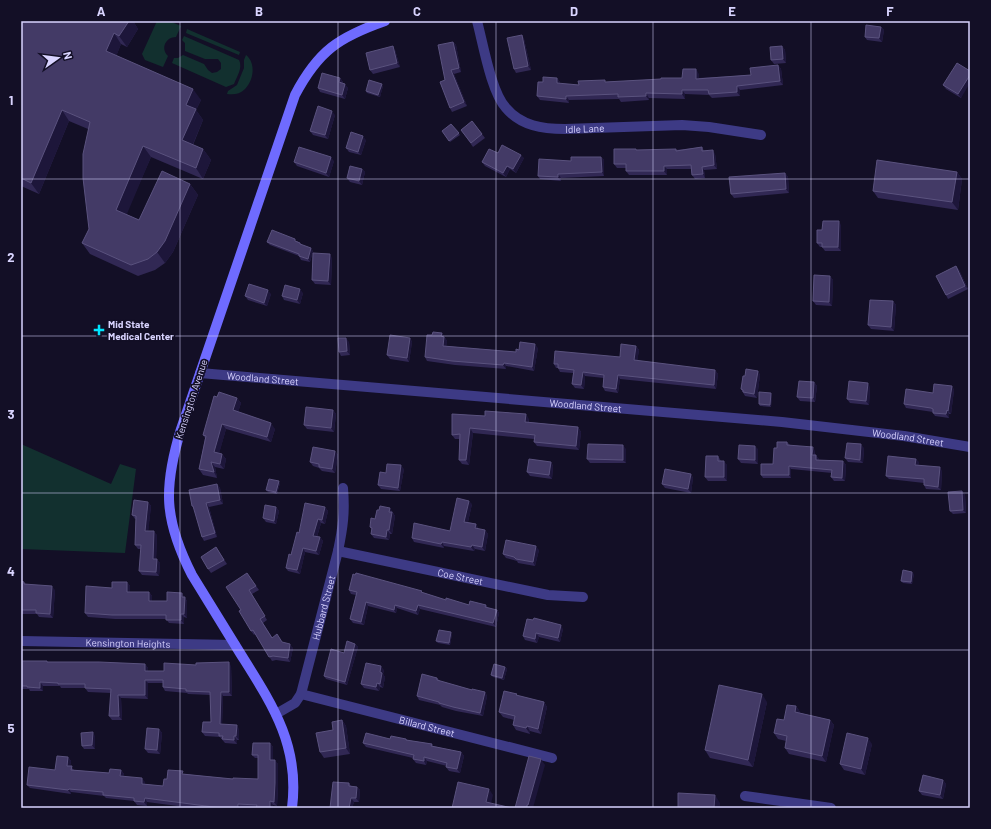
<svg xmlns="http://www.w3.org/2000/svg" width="991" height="829" viewBox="0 0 991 829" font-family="Barlow,sans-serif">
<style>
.green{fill:#12302f}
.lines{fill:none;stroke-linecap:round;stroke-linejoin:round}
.minor{stroke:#3d3a85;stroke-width:10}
.secondary{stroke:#6f6bff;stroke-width:10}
.wall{fill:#312854}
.shaded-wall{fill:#1d163a}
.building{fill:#433a66;stroke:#5a527e}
.grid{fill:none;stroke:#d9d4ff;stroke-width:1;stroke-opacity:0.55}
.poi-dot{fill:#00e5ff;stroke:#130f26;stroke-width:1.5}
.labels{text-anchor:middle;stroke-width:3.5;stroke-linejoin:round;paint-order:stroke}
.street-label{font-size:10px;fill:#d9d4ff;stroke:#130f26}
.poi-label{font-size:10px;font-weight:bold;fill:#d9d4ff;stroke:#130f26;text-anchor:start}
.neatline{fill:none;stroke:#d9d4ff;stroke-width:1.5}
.grid-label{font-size:13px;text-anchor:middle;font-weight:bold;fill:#d9d4ff}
</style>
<rect width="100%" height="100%" fill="#130f26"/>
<g class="green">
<path d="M157,21H169L181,26L176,37C166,37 160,48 168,56L163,67L145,60L142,54Z"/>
<polygon points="187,29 240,52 239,55 186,33"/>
<path d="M184,36L239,60C243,68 237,76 234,84L226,87L172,63L174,58H178L183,55L204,64L208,70L212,73L217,72L221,69V63L218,59H205L185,51V43L182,40Z"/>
<path d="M246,55C256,63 254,80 245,89C240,94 234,95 227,94L228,91L237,85L244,68V60Z"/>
<polygon points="21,444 111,484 120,464 136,469 125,553 21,549"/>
</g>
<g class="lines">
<g class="minor">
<path id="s1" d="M477,21C483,43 491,92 506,108C521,126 543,129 565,129L682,125L709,127L761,135"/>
<path id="s2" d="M200,373L782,422L904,436L970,447"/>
<path id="s3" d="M338,551L548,595L583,597"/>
<path id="s4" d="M21,641L235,645"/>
<path id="s5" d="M301,694L552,758"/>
<path id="s6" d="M276,714L295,703L301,694L338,551C343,527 345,512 343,488"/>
<polyline points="745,796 831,808"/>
</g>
<path class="secondary" d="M292,808C300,745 272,704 240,653C224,627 208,601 192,575C164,520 163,488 181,429L295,95C318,51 339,37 385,21"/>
</g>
<g class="wall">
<polygon points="21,21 133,21 138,29 127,47 121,44 116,56 201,100 196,110 203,120 193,145 203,149 211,160 203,179 151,157 126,214 139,220 190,184 198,195 173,252 165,263 155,270 138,276 90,254 82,243 89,229 88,129 69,121 39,194 21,186"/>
<polygon points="881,27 884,30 882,42 867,40 865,37"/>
<polygon points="522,35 524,39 531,70 516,73 514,69"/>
<polygon points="453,42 456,45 461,72 454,74 467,106 452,112 450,108 445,80"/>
<polygon points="782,46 785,50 786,63 774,64 771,60"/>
<polygon points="395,50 400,67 373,74 370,70"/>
<polygon points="778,65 781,69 783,85 740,90 740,96 712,98 709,95 685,94 685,99 649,98 649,100 621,102 619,99 569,100 569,103 540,100 537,96 543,82 557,78 560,82 560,84 579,85 607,82 682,78 699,74 699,78 751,75"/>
<polygon points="970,71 961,98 946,89 943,85"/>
<polygon points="340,78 343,82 343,83 348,88 345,99 320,92 318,88"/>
<polygon points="383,86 380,97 367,93 366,91"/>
<polygon points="335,115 328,139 313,135 310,131"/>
<polygon points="472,121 485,138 473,147 461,130"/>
<polygon points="451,124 460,135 450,142 442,131"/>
<polygon points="366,140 361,155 349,152 346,148"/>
<polygon points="702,147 704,151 715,154 717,169 704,170 705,178 695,179 692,175 691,169 667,169 667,175 629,175 626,171 626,168 617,168 614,164 637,150 676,150"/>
<polygon points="498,153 524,158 516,173 510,169 506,177 485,166 482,162"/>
<polygon points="601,157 604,160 604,176 561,178 561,181 540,179 538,176 571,161"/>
<polygon points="334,161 329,177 297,166 294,162"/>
<polygon points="362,169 365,172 362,185 350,182 347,178"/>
<polygon points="957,172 962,179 958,210 878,198 873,191"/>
<polygon points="785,173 788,177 789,193 734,198 731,194"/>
<polygon points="841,225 841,251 825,251 822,247 820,247 817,243 822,230"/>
<polygon points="297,241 302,245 313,251 310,262 301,260 299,256 270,245 267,242"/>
<polygon points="332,258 331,285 315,284 312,280"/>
<polygon points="956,266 959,270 968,289 948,299 946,295"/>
<polygon points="830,276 833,280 832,306 816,305 813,301"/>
<polygon points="303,293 300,304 284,300 282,296"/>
<polygon points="271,294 267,306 248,300 245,296"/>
<polygon points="893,301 896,305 894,331 871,329 868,325"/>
<polygon points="442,333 447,341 446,346 516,352 519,350 538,348 534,371 506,366 506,369 455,365 427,361 425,357"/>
<polygon points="410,338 412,342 409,362 390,359 387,355"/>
<polygon points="349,342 350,355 341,356 339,352"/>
<polygon points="636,346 639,350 637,361 715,370 718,374 716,389 620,379 618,393 605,391 603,387 604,378 585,376 584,389 575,388 572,384 573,373 560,372 558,368 556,368 554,364 620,357"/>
<polygon points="758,371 760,375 757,398 745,396 741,389 745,376"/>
<polygon points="814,382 817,386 815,402 800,401 797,397"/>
<polygon points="952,386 954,390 951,414 949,414 949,418 935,416 933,413 933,412 906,408 904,404"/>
<polygon points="870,387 869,405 850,403 847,399"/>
<polygon points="772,395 771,407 760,406 759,404"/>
<polygon points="217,397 237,398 241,403 238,412 275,429 271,442 226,429 219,453 222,454 226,459 224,469 215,467 217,478 203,475 199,469 205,438 203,435"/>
<polygon points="333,410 336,414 334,432 307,429 304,425"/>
<polygon points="452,414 529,419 529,422 578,427 581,432 579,450 537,446 534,442 534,439 473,433 469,465 462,464 459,460 459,439 455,439 452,435"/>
<polygon points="787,442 790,445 815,451 815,455 819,459 819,460 843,461 846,465 845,481 834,481 831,477 832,473 791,469 791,478 763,478 761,475 773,464 777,448"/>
<polygon points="864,448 863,463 848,462 845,458"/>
<polygon points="626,449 626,463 590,463 587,459"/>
<polygon points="758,449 758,464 741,463 738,459"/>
<polygon points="335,451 338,455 335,473 322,471 319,468 313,466 310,462"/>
<polygon points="718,456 721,461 727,465 727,481 708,481 705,477"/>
<polygon points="551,462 553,466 552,479 530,476 527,472"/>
<polygon points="919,462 918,465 942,471 941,490 926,489 924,485 924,483 889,479 886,476"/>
<polygon points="404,469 400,491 381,489 378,485 386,473"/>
<polygon points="691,474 693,478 691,493 665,488 662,484"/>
<polygon points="280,483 277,494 268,492 266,490"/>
<polygon points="217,484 220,488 223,504 209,507 217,537 204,541 202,537 194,509 192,506"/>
<polygon points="962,491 965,495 966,513 953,514 950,511"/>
<polygon points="148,502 151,506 148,531 157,535 156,559 160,563 159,576 142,575 139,571 141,549 138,549 135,545 136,519 135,519 132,515"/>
<polygon points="472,504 468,522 476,524 478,528 478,529 485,530 488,534 485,551 475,549 474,551 444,546 444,548 414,542 412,538 450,531"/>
<polygon points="276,507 279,511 276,524 266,522 263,518"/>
<polygon points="325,507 328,511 325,524 321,523 317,537 320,537 323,541 319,555 305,552 300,574 288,571 286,568 299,533"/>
<polygon points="392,511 395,516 392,534 390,534 389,540 374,538 371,534 372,530 370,527 375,519"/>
<polygon points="216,547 227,564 211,573 208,569"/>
<polygon points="539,550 535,566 518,563 517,561 506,558 503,554"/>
<polygon points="247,573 259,590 252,594 267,620 263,623 272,637 293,648 290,662 276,660 272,661 255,634 254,635 251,631 241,610"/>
<polygon points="914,574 912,584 903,583 901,581"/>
<polygon points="21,581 26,584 55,590 53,618 39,617 37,614 21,614"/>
<polygon points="127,582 130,586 130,592 149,592 152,596 152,601 167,601 185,597 185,598 187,601 187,618 184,617 184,624 169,623 166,619 115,619 88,617 85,613 112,588"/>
<polygon points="349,590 424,593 446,600 469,605 486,605 488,608 497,610 499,613 496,627 420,609 418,615 397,608 396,613 368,606 364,625 353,623 350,619 356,595 351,594"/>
<polygon points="563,629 560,642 539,637 537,643 525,640 523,636"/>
<polygon points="452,634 450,645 438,643 436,641"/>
<polygon points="355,644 358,647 347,685 326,679 324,676"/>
<polygon points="21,661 47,662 145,664 148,668 148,671 164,671 196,665 231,666 232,696 223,696 222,724 239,729 239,740 237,740 237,744 225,743 220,737 205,736 202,732 211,722 210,695 188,694 187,693 165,691 163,687 163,683 148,683 148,699 121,698 122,720 112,720 109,716 111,693 88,692 85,688 61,688 60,686 43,686 43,691 30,691 29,689 21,689"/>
<polygon points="505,667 507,669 504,680 493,677 491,675"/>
<polygon points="384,670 383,674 385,677 383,688 380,687 379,691 364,688 361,684"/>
<polygon points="437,678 440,681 472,690 485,692 487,696 483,716 456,711 442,707 440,705 419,700 417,696"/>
<polygon points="518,696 544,702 547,707 541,734 530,731 530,734 516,730 513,725 514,720 503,717 499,712"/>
<polygon points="767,702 753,767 710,758 705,750"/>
<polygon points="796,706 800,712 800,713 830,720 834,725 826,762 789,754 785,748 786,741 778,739 774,733 784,720"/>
<polygon points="342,720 346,726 350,754 324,758 320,752"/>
<polygon points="159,729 162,733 160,754 148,753 145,749"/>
<polygon points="95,736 95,749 84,749 82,746"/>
<polygon points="390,739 406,739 407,740 432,744 433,746 461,752 464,756 460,773 449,771 446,767 447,766 427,761 426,765 416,763 413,759 413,758 366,747 363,743"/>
<polygon points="270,743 273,747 273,760 278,764 278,787 277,806 273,805 273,808 193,808 147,802 147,806 137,805 134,801 106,798 104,796 71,792 71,794 30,788 27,785 55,770 68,757 71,761 70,766 74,770 109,773 121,770 124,774 123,776 145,782 145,784 163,786 167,779 185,774 233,779 258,779 258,758 255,758 252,755"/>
<polygon points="872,744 865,775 844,770 840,764"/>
<polygon points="943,780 946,784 943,799 922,795 919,791"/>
<polygon points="349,783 351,786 357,787 360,790 359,802 354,802 352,808"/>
</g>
<g class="shaded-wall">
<polygon points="129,21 133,21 138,29 127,47 119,36"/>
<polygon points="881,27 884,30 882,42 879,38"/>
<polygon points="114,33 121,44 114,62 106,51"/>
<polygon points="522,35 524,39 531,70 528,66"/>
<polygon points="453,42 456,45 461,72 459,68"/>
<polygon points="393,46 395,50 400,67 397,63"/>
<polygon points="782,46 785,50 786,63 783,59"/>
<polygon points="778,65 781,69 783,85 780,81"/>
<polygon points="696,69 699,74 699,83 696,79"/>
<polygon points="451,70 454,74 467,106 464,102"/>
<polygon points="970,75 970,83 961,98 958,94"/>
<polygon points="340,78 343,82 342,86 339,82"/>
<polygon points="557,78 560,82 560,88 557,83"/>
<polygon points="345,84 348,88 345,99 342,95"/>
<polygon points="382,84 383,86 380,97 378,95"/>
<polygon points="737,86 740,90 740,96 737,92"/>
<polygon points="193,89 201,100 196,110 203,120 190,151 182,140 186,105"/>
<polygon points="682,90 685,94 685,99 682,94"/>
<polygon points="646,93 649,98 649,100 646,96"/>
<polygon points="566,96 569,100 569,103 566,99"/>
<polygon points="62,110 69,121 39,194 31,183"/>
<polygon points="332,111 335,115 328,139 325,135"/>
<polygon points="363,136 366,140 361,155 358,152"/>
<polygon points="143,146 151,157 124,221 116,210"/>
<polygon points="203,149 211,160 203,179 196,168"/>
<polygon points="713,150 715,154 717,169 714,165"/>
<polygon points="521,155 524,158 516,173 513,169"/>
<polygon points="331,157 334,161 329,177 326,173"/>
<polygon points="601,157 604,160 604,176 602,172"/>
<polygon points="507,166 510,169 506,177 503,173"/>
<polygon points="664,166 667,169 667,175 664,171"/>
<polygon points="702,167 704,170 705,178 703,174"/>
<polygon points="362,169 365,172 362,185 359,181"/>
<polygon points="957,172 962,179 958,210 952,202"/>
<polygon points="785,173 788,177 789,193 786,189"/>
<polygon points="558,174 561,178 561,181 558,177"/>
<polygon points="190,184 198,195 173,252 165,263 157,252"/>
<polygon points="839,221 841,225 841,251 838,247"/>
<polygon points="311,248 313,251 310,262 308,259"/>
<polygon points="330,254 332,258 331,285 328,281"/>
<polygon points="956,266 959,270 968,289 965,286"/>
<polygon points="830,276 833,280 832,306 829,302"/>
<polygon points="300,289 303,293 300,304 297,300"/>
<polygon points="268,290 271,294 267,306 264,303"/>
<polygon points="893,301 896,305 894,331 891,327"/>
<polygon points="442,333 447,341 446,350 443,346 441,336"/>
<polygon points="346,338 349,342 350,355 347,351"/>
<polygon points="410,338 412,342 409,362 407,358"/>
<polygon points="535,344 538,348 534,371 532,367"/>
<polygon points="636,346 639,350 637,364 634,360"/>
<polygon points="504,363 506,366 506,369 503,365"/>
<polygon points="715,370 718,374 716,389 714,385"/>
<polygon points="758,371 760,375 757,398 754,394"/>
<polygon points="583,372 585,376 584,389 581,385"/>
<polygon points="618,375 620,379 618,393 616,389"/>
<polygon points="814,382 817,386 815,402 813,398"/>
<polygon points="868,383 870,387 869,405 866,401"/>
<polygon points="952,386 954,390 951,414 948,411"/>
<polygon points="771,393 772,395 771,407 770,405"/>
<polygon points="237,398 241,403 237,416 233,410"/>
<polygon points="333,410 336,414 334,432 331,428"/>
<polygon points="947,410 949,414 949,418 946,414"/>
<polygon points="526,414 529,419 528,426 525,422"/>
<polygon points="271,423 275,429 271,442 267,437"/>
<polygon points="222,424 226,429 218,458 214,452"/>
<polygon points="578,427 581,432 579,450 576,446"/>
<polygon points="470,428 473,433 469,465 466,460"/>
<polygon points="861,444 864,448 863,463 860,460"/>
<polygon points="623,445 626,449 626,463 623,460"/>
<polygon points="755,446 758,449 758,464 755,460"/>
<polygon points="813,447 815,451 814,458 812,455"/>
<polygon points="335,451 338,455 335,473 332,469"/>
<polygon points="222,454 226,459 224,469 220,464"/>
<polygon points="816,455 819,459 818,463 816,460"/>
<polygon points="916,459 919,462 918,469 915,465"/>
<polygon points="724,461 727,465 727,481 724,477"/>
<polygon points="843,461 846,465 845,481 842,478"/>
<polygon points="211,462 215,467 217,478 214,472"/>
<polygon points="551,462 553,466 552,479 549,475"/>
<polygon points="401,465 404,469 400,491 398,488"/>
<polygon points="789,466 791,469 791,478 789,475"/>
<polygon points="940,467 942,471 941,490 938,487"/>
<polygon points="691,474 693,478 691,493 688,489"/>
<polygon points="279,481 280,483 277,494 276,492"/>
<polygon points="217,484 220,488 223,504 220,500"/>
<polygon points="962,491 965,495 966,513 963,510"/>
<polygon points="469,501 472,504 467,526 464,522"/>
<polygon points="148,502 151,506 148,535 145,531"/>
<polygon points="206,503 209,507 217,537 215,533"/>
<polygon points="276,507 279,511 276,524 274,521"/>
<polygon points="325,507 328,511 325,524 322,520"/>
<polygon points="390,508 392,511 392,515 389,512"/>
<polygon points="392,512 395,516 392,534 389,530"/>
<polygon points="318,519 321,523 316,540 313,536"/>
<polygon points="476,524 478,528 478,532 475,528"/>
<polygon points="387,530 390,534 389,540 386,537"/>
<polygon points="485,530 488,534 485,551 482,547"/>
<polygon points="154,531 157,535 156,563 153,559"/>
<polygon points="320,537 323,541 319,555 316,551"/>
<polygon points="442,542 444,546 444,548 441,544"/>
<polygon points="472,545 475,549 474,551 471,547"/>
<polygon points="536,546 539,550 535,566 533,562"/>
<polygon points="303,548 305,552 300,574 297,570"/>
<polygon points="157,559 160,563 159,576 156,572"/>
<polygon points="912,572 914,574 912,584 911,582"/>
<polygon points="127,582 130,586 130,596 127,592"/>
<polygon points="52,586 55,590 53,618 50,614"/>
<polygon points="149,592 152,596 152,604 149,601"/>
<polygon points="182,593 187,601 187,618 184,614 182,597"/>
<polygon points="366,602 368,606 364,625 361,622"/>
<polygon points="395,605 397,608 396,613 394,610"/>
<polygon points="418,605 420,609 418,615 416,611"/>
<polygon points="497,610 499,613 496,627 493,623"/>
<polygon points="181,614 184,617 184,624 181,620"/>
<polygon points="561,625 563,629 560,642 558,638"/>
<polygon points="451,632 452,634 450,645 449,643"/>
<polygon points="536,633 539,637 537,643 535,639"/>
<polygon points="290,644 293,648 290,662 288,658"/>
<polygon points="355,644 358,647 347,685 345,682"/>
<polygon points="229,662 231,666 232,696 229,692"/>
<polygon points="145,664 148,668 148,674 145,671"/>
<polygon points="381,666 384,670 383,674 385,677 383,688 380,684 380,672"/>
<polygon points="505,667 507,669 504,680 502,678"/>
<polygon points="145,680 148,683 148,699 145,695"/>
<polygon points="40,682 43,686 43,691 40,688"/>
<polygon points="377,683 380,687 379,691 376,687"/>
<polygon points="221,692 223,696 222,728 220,724"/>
<polygon points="485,692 487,696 483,716 480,713"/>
<polygon points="762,694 767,702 753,767 748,760"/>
<polygon points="118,695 121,698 122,720 119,716"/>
<polygon points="544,702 547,707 541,734 538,729"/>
<polygon points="796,706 800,712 799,718 795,712"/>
<polygon points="342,720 346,726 350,754 346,748"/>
<polygon points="830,720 834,725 826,762 822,756"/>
<polygon points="237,725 239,729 239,740 236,736"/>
<polygon points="527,726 530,731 530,734 526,728"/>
<polygon points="159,729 162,733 160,754 157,750"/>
<polygon points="93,732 95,736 95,749 92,745"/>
<polygon points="234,736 237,740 237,744 234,740"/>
<polygon points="868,738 872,744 865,775 861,769"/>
<polygon points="270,743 273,747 273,764 270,760"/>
<polygon points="461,752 464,756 460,773 457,769"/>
<polygon points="68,757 71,761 70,769 67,766"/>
<polygon points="424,757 427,761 426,765 424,761"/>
<polygon points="541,759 545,765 533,808 530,808 528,805"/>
<polygon points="275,760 278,764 278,787 277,806 274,802"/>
<polygon points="121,770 124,774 123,780 120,776"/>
<polygon points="142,778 145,782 145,788 142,784"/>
<polygon points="943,780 946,784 943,799 940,795"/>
<polygon points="357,787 360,790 359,802 356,798"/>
<polygon points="69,789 71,792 71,794 68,790"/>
<polygon points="489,789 493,795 490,808 486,802"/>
<polygon points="715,795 720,803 720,808 714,808"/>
<polygon points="145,798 147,802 147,806 144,802"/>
<polygon points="351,798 354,802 352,808 349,808"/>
<polygon points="270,801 273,805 273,808 270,808"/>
<polygon points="238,804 241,808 238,808"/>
</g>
<g class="building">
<polygon points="21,21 129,21 119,36 114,33 106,51 193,89 186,105 196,109 182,140 203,149 196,168 143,146 116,210 139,220 162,171 190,184 165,241 157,252 148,259 131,265 82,243 89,229 83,178 83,154 90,122 62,110 31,183 21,178"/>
<polygon points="866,25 881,27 879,38 865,37"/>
<polygon points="522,35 528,66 514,69 507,38"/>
<polygon points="453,42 459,68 451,70 464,102 450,108 440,82 445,80 438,45"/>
<polygon points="393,46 397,63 370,70 366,53"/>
<polygon points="782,46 783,59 771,60 770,47"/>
<polygon points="957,63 970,71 970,75 958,94 943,85"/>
<polygon points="778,65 780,81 737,86 737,92 709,94 708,90 682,90 682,94 646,93 646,96 618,97 618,94 566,96 566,99 537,96 538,82 543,82 543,77 557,78 557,83 579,85 578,81 605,80 605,82 661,79 661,78 682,78 683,69 696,69 696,79 751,75 750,68"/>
<polygon points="322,73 340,78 339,82 345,84 342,95 318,88"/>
<polygon points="369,80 382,84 378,95 366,91"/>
<polygon points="318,106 332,111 325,135 310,131"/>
<polygon points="472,121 482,134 471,143 461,130"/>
<polygon points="451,124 459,133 449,141 442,131"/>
<polygon points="351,132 363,136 358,152 346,148"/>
<polygon points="502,145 521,155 513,169 507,166 503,173 482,162 489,149 498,153"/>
<polygon points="299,147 331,157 326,173 294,162"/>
<polygon points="702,147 702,151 713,150 714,165 702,167 703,174 692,175 691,165 664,166 664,171 626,171 626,164 614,164 614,149 636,149 636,150 676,149 676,151"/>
<polygon points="571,157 601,157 602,172 558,174 558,177 538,176 539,159 571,161"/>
<polygon points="877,160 957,172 952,202 873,191"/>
<polygon points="350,166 362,169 359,181 347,178"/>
<polygon points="785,173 786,189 731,194 729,177"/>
<polygon points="823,221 839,221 838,247 822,247 822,243 817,243 817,230 822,230"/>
<polygon points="272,230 295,239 295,241 300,243 300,244 311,248 308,259 299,256 299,254 267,242"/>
<polygon points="313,253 330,254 328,281 312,280"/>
<polygon points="956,266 965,286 946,295 936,276"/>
<polygon points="814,275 830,276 829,302 813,301"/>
<polygon points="249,284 268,290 264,303 245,296"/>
<polygon points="285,285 300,289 297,300 282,296"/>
<polygon points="870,300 893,301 891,327 868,325"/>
<polygon points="433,332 442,333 441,336 444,337 443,346 516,352 516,349 519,350 520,342 535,344 532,367 504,363 503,365 452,361 425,357 427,335 432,335"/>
<polygon points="390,335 410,338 407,358 387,355"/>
<polygon points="338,338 346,338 347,351 339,352"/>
<polygon points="621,344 636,346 634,360 715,370 714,385 618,375 616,389 603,387 604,375 583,372 581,385 572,384 574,370 558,368 558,364 554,364 555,351 620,357"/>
<polygon points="746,369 758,371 754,394 743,392 743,390 741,389 743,376 745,376"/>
<polygon points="799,381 814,382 813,398 797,397"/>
<polygon points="849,381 868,383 866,401 847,399"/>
<polygon points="934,384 952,386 948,411 947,410 946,414 933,413 933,409 931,408 904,404 906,389 933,393"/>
<polygon points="219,392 237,398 233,410 271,423 267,437 222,424 214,452 222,454 220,464 211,462 214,472 199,469 206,436 203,435 214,396 217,397"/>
<polygon points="759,392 771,393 770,405 759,404"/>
<polygon points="306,407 333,410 331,428 304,425"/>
<polygon points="485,411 526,414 525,422 578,427 576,446 534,442 535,435 470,428 466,460 459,460 460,434 452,435 452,414 485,416"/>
<polygon points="777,442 787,442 787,445 813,447 812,455 816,455 816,460 843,461 842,478 831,477 832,470 789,466 789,475 761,475 761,464 773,464 774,448 777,448"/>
<polygon points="847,443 861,444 860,460 845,458"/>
<polygon points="588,444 623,445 623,460 587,459"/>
<polygon points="739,445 755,446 755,460 738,459"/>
<polygon points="313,447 335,451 332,469 319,467 319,464 310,462"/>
<polygon points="706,456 718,456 718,461 724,461 724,477 705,477"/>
<polygon points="888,456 916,459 915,465 940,467 938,487 924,485 924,479 886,476"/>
<polygon points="529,459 551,462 549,475 527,472"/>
<polygon points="387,464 401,465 398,488 378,485 380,472 386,473"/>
<polygon points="665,469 691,474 688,489 662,484"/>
<polygon points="269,479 279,481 276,492 266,490"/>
<polygon points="217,484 220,500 206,503 215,533 202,537 193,506 192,506 189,490"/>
<polygon points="962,491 963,510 950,511 948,492"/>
<polygon points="457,498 469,501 464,522 476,524 475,528 485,530 482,547 472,545 471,547 442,542 441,544 412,538 414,523 450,531"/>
<polygon points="134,500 148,502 145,531 154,531 153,559 157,559 156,572 139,571 141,545 135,545 136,516 132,515"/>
<polygon points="305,503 325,507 322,520 318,519 313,536 320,537 316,551 303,548 297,570 286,568 289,554 291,555 297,532 299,533"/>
<polygon points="265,505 276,507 274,521 263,518"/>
<polygon points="380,506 390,508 389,512 392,512 389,530 387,530 386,537 371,534 372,528 370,527 371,518 375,519 377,510 379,510"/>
<polygon points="506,540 536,546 533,562 516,559 514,557 503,554"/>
<polygon points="216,547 224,560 208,569 201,557"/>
<polygon points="903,570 912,572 911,582 901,581"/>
<polygon points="247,573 256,586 249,590 265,616 260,619 272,638 277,634 282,642 290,644 288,658 273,656 269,657 253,630 251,631 239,611 241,610 226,587"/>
<polygon points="356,573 422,591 421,592 446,600 446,598 469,605 470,601 486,605 485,607 497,610 493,623 418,605 416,611 395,605 394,610 366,602 361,622 350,619 357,592 349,590 353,574 355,575"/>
<polygon points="21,581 24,582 24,584 52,586 50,614 36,613 36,610 21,610"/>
<polygon points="112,582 127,582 127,592 149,592 149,601 167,601 167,592 182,593 182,597 185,597 184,614 181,614 181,620 166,620 166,615 112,615 85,613 86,586 112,588"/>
<polygon points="534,618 561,625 558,638 536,633 535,639 523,636 527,619 533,620"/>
<polygon points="439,630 451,632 449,643 436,641"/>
<polygon points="347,641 355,644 345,682 324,676 331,649 344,653"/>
<polygon points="21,661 47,661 47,662 99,662 145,664 145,671 164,671 164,663 196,665 196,663 229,662 229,692 221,692 220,724 237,725 236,736 234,736 234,740 222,739 223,736 219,736 219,733 202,732 203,722 211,722 210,692 186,691 186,689 163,687 163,680 145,680 145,695 118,695 119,716 109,716 111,689 85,688 85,684 58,684 58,683 40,682 40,688 27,687 27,686 21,686"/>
<polygon points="366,663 381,666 380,672 382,673 380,684 377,683 376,687 361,684"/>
<polygon points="494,664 505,667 502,678 491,675"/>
<polygon points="422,674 437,678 437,680 472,690 472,689 485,692 480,713 453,707 439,703 439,702 417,696"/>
<polygon points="719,685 762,694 748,760 705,750"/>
<polygon points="504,691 517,694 516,695 544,702 538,729 527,726 526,728 513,725 515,716 499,712"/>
<polygon points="787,705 796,706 795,712 830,720 822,756 785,748 787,736 774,733 777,719 784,720"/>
<polygon points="342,720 346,748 320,752 316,733 333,730 332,722"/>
<polygon points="147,728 159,729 157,750 145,749"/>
<polygon points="93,732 92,745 82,746 81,733"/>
<polygon points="366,733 390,739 391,736 406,739 406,740 432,744 431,746 461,752 457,769 446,767 447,763 424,757 424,761 413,759 414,755 363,743"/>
<polygon points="847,733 868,738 861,769 840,764"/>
<polygon points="253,743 270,743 270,760 275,760 275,783 274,802 270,801 270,808 256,808 257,805 238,804 238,808 221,808 145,798 144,802 134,801 134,798 103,795 103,792 69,789 68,790 27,785 29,767 55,770 57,756 68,757 67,766 72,766 71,770 109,773 110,769 121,770 120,776 142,778 142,784 163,786 164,779 167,779 168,770 183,771 182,774 202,776 233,779 233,778 258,779 258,755 252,755"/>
<polygon points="529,756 541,759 528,805 527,805 527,808 515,808"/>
<polygon points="923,775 943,780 940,795 919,791"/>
<polygon points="333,782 349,783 349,786 357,787 356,798 351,798 349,808 330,808"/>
<polygon points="458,782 489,789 486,802 512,808 452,808"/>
<polygon points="678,793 715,795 714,808 678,808"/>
</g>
<path class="grid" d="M180,21V808M338,21V808M496,21V808M653,21V808M811,21V808M21,179H970M21,336H970M21,493H970M21,650H970"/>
<path class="poi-dot" d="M97 324h4v4h4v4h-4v4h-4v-4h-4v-4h4z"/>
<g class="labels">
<g class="street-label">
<text dy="4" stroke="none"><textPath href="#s1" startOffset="177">Idle Lane</textPath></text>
<text dy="4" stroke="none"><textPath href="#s2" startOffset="63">Woodland Street</textPath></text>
<text transform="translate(191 399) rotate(-72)" y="4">Kensington Avenue</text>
<text dy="4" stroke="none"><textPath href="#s2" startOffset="387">Woodland Street</textPath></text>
<text dy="4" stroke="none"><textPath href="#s2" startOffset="711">Woodland Street</textPath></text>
<text dy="4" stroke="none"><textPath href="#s3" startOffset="125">Coe Street</textPath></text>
<text dy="4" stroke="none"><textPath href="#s6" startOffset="122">Hubbard Street</textPath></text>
<text dy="4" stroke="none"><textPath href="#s4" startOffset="107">Kensington Heights</textPath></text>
<text dy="4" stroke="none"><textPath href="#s5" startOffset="130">Billard Street</textPath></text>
</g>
<g class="poi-label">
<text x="108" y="328">Mid State<tspan x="108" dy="12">Medical Center</tspan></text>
</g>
</g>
<rect width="991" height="829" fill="none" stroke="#130f26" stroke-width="44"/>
<g transform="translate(58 58) rotate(76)" stroke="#130f26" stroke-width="3" paint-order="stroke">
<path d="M0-3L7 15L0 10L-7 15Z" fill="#d9d4ff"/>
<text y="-6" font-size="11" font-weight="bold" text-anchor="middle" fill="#d9d4ff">N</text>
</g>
<rect x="22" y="22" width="947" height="785" class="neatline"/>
<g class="grid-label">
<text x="101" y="16">A</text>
<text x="259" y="16">B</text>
<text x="417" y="16">C</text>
<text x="574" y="16">D</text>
<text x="732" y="16">E</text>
<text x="890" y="16">F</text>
<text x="11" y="105">1</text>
<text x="11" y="262">2</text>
<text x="11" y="419">3</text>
<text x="11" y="576">4</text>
<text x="11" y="733">5</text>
</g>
</svg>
